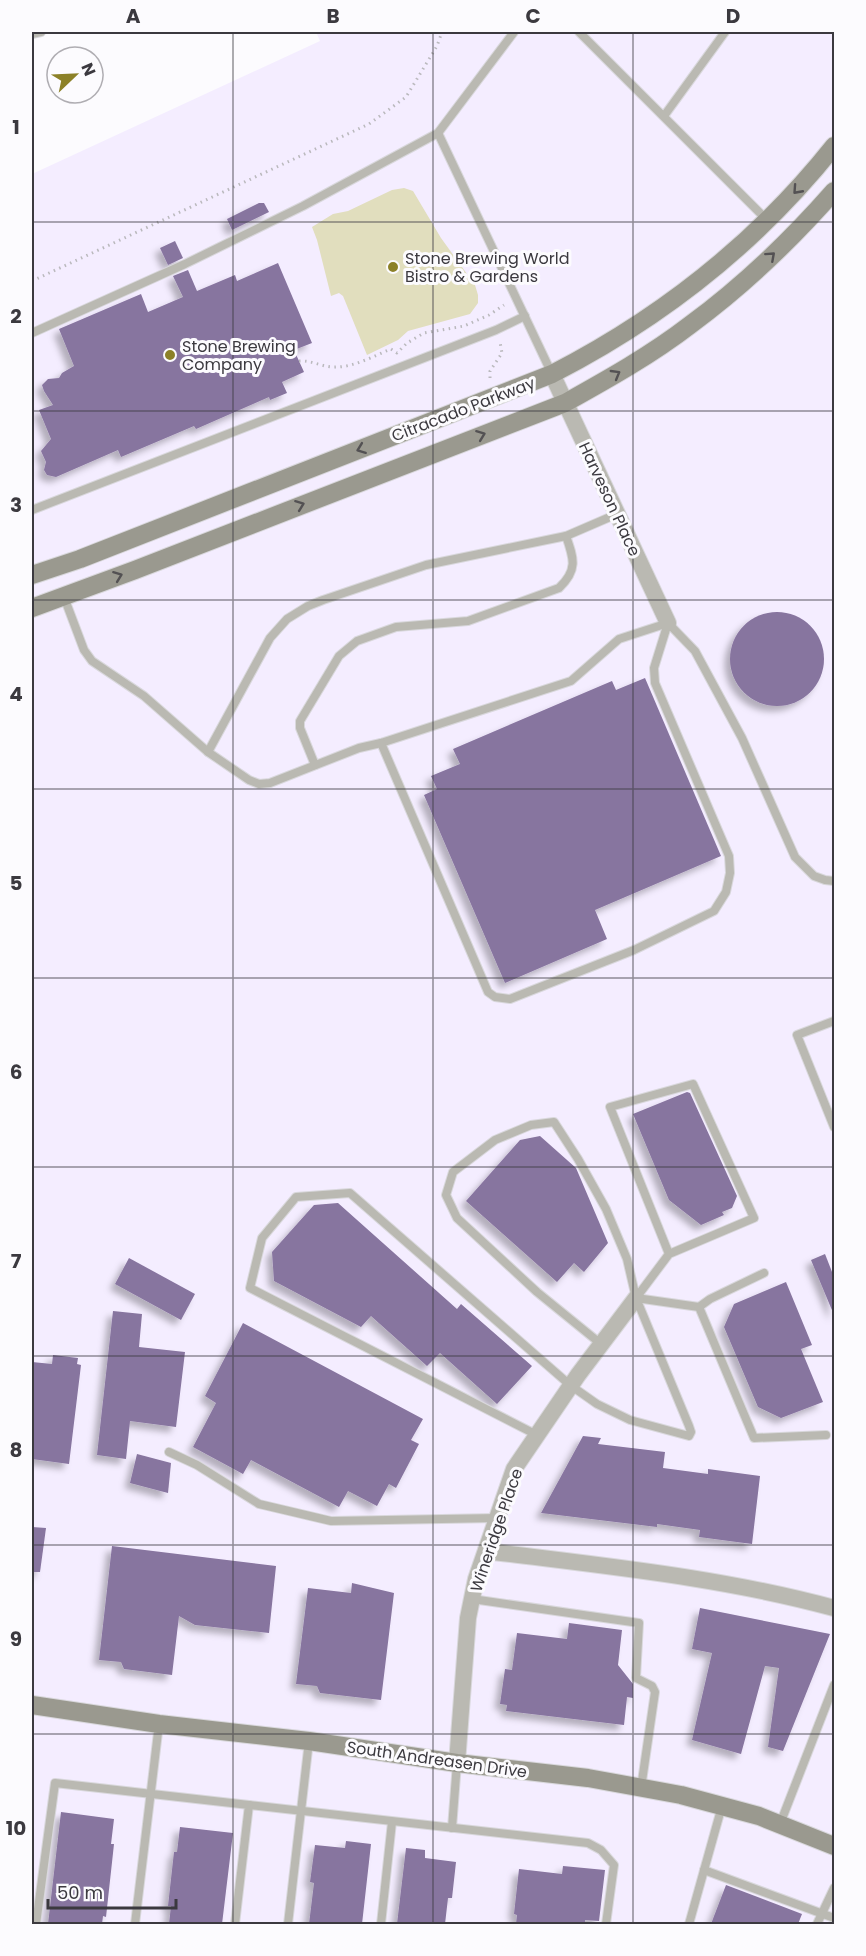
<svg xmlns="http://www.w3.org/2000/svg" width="866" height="1956" viewBox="0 0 866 1956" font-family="Poppins,sans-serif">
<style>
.built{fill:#f4edff}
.green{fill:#e1debe}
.building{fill:#87749f;filter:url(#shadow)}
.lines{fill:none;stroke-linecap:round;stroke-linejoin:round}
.lane-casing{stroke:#d9d8dc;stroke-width:10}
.street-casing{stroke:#d9d8dc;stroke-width:18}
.secondary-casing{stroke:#d9d8dc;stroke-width:20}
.path{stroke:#bab9bd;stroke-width:3;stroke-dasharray:1.5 4.5;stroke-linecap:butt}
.lane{stroke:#bab9b2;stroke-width:8}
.street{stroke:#bab9b2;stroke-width:16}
.secondary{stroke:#9a998f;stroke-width:18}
.oneway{stroke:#535153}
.grid{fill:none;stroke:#3b393f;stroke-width:1.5;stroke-opacity:0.55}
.poi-dot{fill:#8c8128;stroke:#fcfbfe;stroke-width:2}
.labels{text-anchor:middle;stroke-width:6;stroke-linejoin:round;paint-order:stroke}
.poi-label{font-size:16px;fill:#3b393f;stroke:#fcfbfe;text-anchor:start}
.street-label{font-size:16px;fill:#3b393f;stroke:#fcfbfe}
.neatline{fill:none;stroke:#3b393f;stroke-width:2}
.grid-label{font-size:20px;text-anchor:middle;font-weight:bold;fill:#3b393f}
</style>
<defs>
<filter id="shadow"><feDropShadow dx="-5.5" dy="5.5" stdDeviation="3" flood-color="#0004"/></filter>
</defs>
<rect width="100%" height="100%" fill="#fcfbfe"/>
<polygon class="built" points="316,32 834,32 834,1924 32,1924 32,174 320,41"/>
<polygon class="green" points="404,188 413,191 441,238 475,285 478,295 478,303 470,314 408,331 398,340 367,355 343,296 339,293 331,296 317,240 312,227 333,214 348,211 392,190"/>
<g class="building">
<polygon points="259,203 264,203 269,212 232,230 227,219"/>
<polygon points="175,241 183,258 168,265 160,248"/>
<polygon points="278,263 312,343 294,350 304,372 282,382 287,393 270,400 269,397 196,429 194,426 121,457 118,450 56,477 47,475 44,470 46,462 41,451 51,439 39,410 53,405 44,391 42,385 48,379 59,378 62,373 74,366 59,329 141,294 148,312 183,297 173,276 188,270 197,291 235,275 237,281"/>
<circle cx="777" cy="659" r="47"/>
<polygon points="645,678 721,856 595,910 607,939 505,983 424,795 437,789 431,776 460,764 453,749 612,681 616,690"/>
<polygon points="687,1092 690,1093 737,1196 732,1208 722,1212 724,1215 701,1225 669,1200 633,1114"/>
<polygon points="540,1136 576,1168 608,1243 584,1272 574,1263 557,1282 466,1201 520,1140"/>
<polygon points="338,1203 457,1309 461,1304 532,1366 497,1404 440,1353 427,1366 371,1316 361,1327 274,1281 272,1252 314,1205"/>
<polygon points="825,1254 834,1277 834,1315 811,1260"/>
<polygon points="129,1258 195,1294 181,1320 115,1284"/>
<polygon points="786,1282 812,1345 801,1349 823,1402 781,1418 758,1407 724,1327 734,1304"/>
<polygon points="113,1311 142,1314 139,1347 185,1352 176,1427 130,1421 126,1459 97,1455"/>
<polygon points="243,1323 423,1419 411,1440 419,1444 396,1488 389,1484 377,1506 348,1491 339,1507 251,1460 243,1474 193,1447 216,1403 205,1396"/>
<polygon points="53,1355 78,1358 77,1364 81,1365 69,1464 32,1459 32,1362 52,1364"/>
<polygon points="583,1436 601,1438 598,1444 665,1452 663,1468 708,1474 708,1469 760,1476 752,1544 699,1537 700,1530 657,1524 657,1527 541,1513"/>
<polygon points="137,1454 171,1463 168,1493 130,1483"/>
<polygon points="32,1527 46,1528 40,1572 32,1572"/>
<polygon points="112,1546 276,1566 269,1633 195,1625 179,1616 172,1675 124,1669 121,1662 99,1660"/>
<polygon points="352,1583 394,1593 381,1700 320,1693 317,1686 296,1684 308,1588 351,1593"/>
<polygon points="700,1608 830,1634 783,1751 768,1747 779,1668 765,1666 741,1754 692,1740 712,1653 692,1649"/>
<polygon points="569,1623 622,1630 618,1665 633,1684 633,1698 627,1697 624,1725 506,1711 507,1705 500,1704 505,1669 512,1670 517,1633 567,1639"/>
<polygon points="61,1812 114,1819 111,1844 114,1844 106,1917 103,1916 102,1924 48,1924"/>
<polygon points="180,1827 233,1833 222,1924 169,1924 171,1906 168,1906 174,1852 177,1852"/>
<polygon points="346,1841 371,1844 362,1924 309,1924 314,1883 310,1882 315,1845 345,1848"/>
<polygon points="406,1848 425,1850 425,1858 456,1862 452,1898 448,1898 445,1924 397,1924"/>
<polygon points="563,1866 605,1870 599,1921 585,1920 585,1924 516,1924 517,1915 514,1914 519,1869 562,1874"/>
<polygon points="726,1885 802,1914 798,1924 711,1924"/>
</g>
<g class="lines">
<g class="lane-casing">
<g id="lane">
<polyline points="579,32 768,221"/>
<polyline points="32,34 41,32"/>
<polyline points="664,116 725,32"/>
<polyline points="438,133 552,374"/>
<polyline points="32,333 185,264 303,206 438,133 514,32"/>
<polyline points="32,510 496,330 525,316"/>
<polyline points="64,597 84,650 92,661 144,696 208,752 249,780 259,784 270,783 359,748 381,743 571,681 619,639 668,623"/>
<polyline points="668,623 695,651 742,738 795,857 814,876 825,880 834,881"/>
<polyline points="381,743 488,992 495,997 510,999 634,950 714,911 726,892 730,873 729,856 655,683 654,668 668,623"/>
<polyline points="208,752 270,638 287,619 308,606 323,600 426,565 566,536 617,514"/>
<path d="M315,765L300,728V721L339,656L357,641L396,627L468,621L559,588C578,570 574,559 566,536"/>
<polyline points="834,1021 797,1035 834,1127"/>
<polyline points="636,1298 669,1254 754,1218 693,1084 610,1107 669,1254"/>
<polyline points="636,1298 699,1307 754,1438 826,1435"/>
<polyline points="699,1307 710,1299 764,1273"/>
<polyline points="537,1435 250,1288 262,1238 296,1197 350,1193 570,1385 597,1404 630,1420 689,1436 691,1432 689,1426 636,1298 627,1259 606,1209 578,1159 554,1122 531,1125 495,1140 453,1172 446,1195 457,1218 537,1292 601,1344"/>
<polyline points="169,1452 197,1465 259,1504 331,1521 497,1518"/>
<polyline points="472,1599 639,1623 636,1678 652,1686 655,1692 641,1788"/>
<polyline points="249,1805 588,1843 601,1850 614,1865 606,1924"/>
<polyline points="780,1824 834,1685"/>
<polyline points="452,1828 457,1763"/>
<polyline points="704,1870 834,1918"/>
<polyline points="36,1924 55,1783 249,1805 235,1924"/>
<polyline points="135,1924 159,1724"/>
<polyline points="288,1924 309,1741"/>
<polyline points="381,1924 392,1822"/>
<polyline points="689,1924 722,1806"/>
<polyline points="817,1924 834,1888"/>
</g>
</g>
<g class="street-casing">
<g id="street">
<polyline points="552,374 668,623"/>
<path d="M486,1551C603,1566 720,1577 834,1608"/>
<polyline points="457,1763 468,1618 476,1579 514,1469 578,1375 636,1298"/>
</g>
</g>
<g class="secondary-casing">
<g id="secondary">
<path d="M32,575L80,559L552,374C663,317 756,244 834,146"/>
<path d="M32,608L135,570L565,403C608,379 651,355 690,325C743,286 791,240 834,191"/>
<polyline points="32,1705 159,1724 309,1741 457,1763 588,1778 681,1795 759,1816 834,1846"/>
</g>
</g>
<g class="path">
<polyline points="32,281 369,124 406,97 437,46 442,32"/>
<path d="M299,361C312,360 324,368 336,367C354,367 374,356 391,349L397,353L407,343L424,333L464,326L489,315L504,305"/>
<polyline points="490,378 490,371 502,353 500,342"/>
</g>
<use href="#lane" class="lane"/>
<use href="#street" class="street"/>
<use href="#secondary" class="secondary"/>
</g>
<defs><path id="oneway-chevron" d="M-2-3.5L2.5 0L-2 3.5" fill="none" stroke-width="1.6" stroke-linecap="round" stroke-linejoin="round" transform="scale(1.5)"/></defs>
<g class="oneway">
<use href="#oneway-chevron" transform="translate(797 190) rotate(132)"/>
<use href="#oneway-chevron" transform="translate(771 256) rotate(-42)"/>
<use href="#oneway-chevron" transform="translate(616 374) rotate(-30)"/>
<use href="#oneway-chevron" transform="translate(481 435) rotate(-21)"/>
<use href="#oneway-chevron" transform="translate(361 449) rotate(159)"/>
<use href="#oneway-chevron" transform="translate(300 505) rotate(-21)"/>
<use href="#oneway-chevron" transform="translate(118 576) rotate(-21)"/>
</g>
<path class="grid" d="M233,32V1924M433,32V1924M633,32V1924M32,222H834M32,411H834M32,600H834M32,789H834M32,978H834M32,1167H834M32,1356H834M32,1545H834M32,1734H834"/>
<g class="poi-dot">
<circle cx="393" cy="267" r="6"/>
<circle cx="170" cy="355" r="6"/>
</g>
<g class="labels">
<g class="poi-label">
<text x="405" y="264">Stone Brewing World<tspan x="405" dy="18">Bistro &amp; Gardens</tspan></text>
<text x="182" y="352">Stone Brewing<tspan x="182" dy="18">Company</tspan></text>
</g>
<g class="street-label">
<text transform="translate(463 409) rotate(-21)" y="6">Citracado Parkway</text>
<text transform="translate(610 499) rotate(65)" y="6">Harveson Place</text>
<text transform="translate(496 1530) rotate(-71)" y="6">Wineridge Place</text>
<text transform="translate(437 1759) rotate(8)" y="6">South Andreasen Drive</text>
</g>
</g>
<rect width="866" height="1956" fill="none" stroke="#fcfbfe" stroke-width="66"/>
<g transform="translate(75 75) rotate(67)"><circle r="28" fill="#fcfbfe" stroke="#afadb2" stroke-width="1.5"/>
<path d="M0-4.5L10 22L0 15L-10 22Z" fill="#8c8128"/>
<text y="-9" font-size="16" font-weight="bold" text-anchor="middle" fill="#3b393f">N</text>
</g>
<path d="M48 1899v9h128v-9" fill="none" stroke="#3b393f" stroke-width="3"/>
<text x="57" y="1899" font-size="18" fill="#3b393f" stroke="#fcfbfe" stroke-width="4.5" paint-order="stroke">50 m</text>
<rect x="33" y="33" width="800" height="1890" class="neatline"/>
<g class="grid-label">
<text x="133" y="23">A</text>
<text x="333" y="23">B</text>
<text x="533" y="23">C</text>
<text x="733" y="23">D</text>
<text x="16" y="134">1</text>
<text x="16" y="323">2</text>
<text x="16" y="512">3</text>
<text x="16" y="701">4</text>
<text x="16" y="890">5</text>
<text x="16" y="1079">6</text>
<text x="16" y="1268">7</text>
<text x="16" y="1457">8</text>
<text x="16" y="1646">9</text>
<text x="16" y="1835">10</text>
</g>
</svg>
